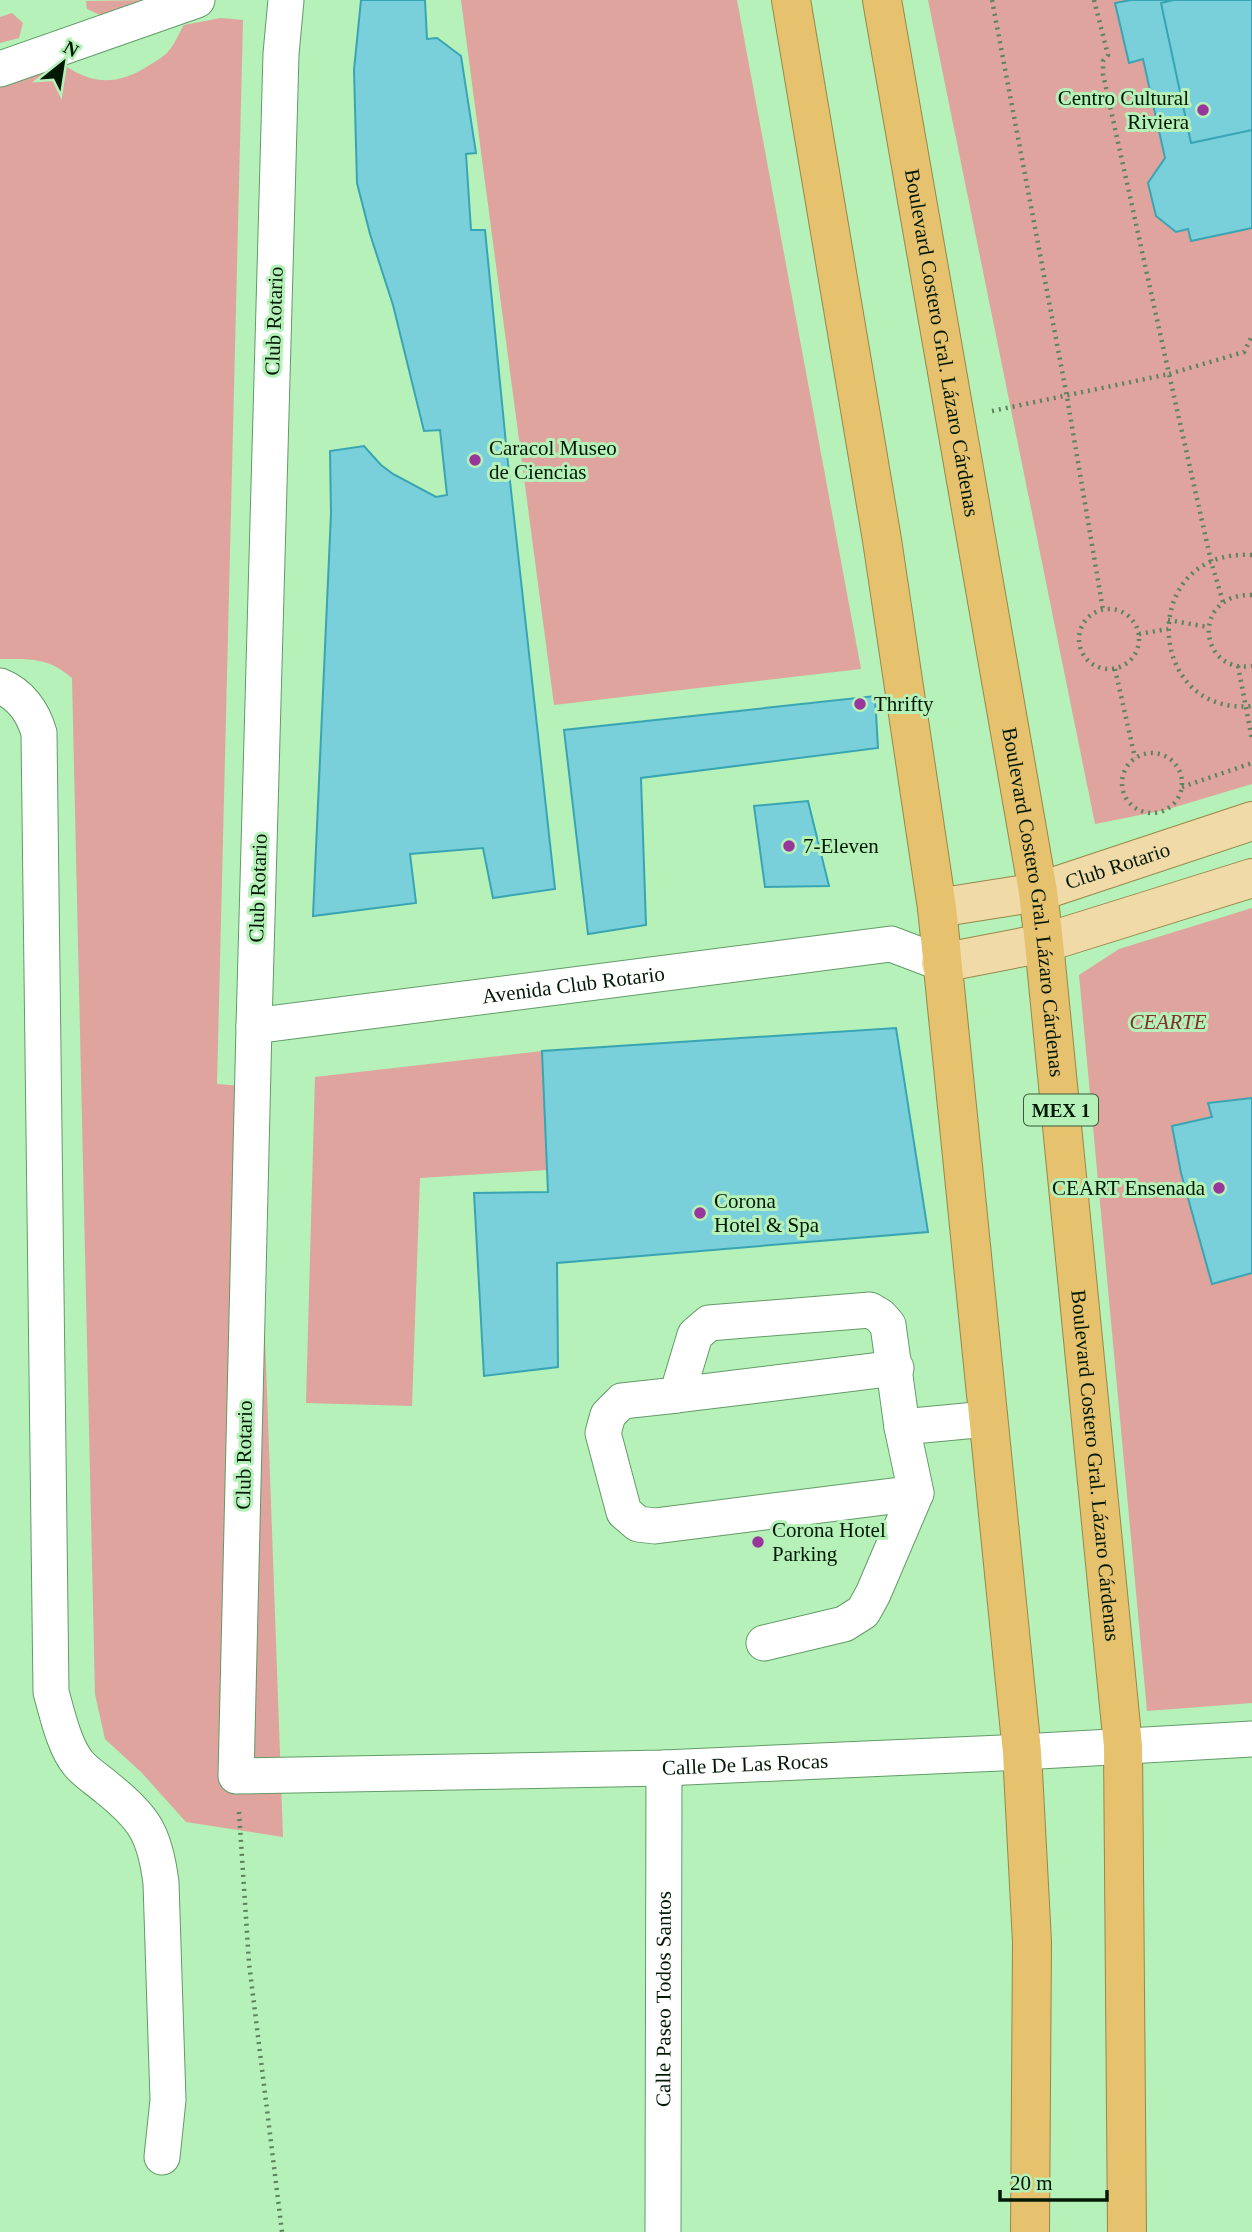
<svg xmlns="http://www.w3.org/2000/svg" width="1252" height="2232" viewBox="0 0 1252 2232" font-family="Georgia,serif">
<style>
.green{fill:#dea49d}
.building{fill:#79d0db;stroke:#39a5b2;stroke-width:2}
.lines{fill:none;stroke-linecap:round;stroke-linejoin:round}
.minor-casing{stroke:#629b67;stroke-width:37}
.major-casing{stroke:#97874a;stroke-width:40}
.highway-casing{stroke:#97874a;stroke-width:40}
.path{stroke:#5b845e;stroke-width:4.5;stroke-dasharray:2 5;stroke-linecap:butt}
.minor{stroke:#fff;stroke-width:35}
.major{stroke:#f0daa8;stroke-width:38}
.highway{stroke:#e6c26e;stroke-width:38}
.poi-dot{fill:#99369c;stroke:#b5f1b8;stroke-width:2.5}
.labels{text-anchor:middle;stroke-width:6;stroke-linejoin:round;paint-order:stroke}
.shield{fill:#b5f1b8;stroke:#385a3b;stroke-width:2}
.shield-label{font-size:19px;font-weight:bold;fill:#031906}
.poi-label{font-size:21px;fill:#031906;stroke:#b5f1b8;text-anchor:start}
.street-label{font-size:21px;fill:#031906;stroke:#b5f1b8}
.park-label{font-size:21px;font-style:italic;fill:#82302b;stroke:#b5f1b8}
</style>
<rect width="100%" height="100%" fill="#b5f1b8"/>
<g class="green">
<polygon points="153,0 100,15 87,9 86,1"/>
<polygon points="461,0 737,0 861,669 554,705"/>
<polygon points="928,0 1252,0 1252,784 1165,810 1095,824"/>
<polygon points="12,13 23,23 19,38 0,43 0,17"/>
<path d="M221,18L243,20L217,1084L256,1087L283,1837L186,1822L142,1773L105,1739L95,1694L72,678C48,657 30,659 0,659V69L48,53C82,81 109,91 148,66C154,62 162,58 167,53C174,46 179,33 184,25Z"/>
<polygon points="1252,908 1252,1703 1147,1711 1079,975 1119,949"/>
<polygon points="542,1051 547,1170 420,1178 412,1406 306,1403 315,1077"/>
</g>
<g class="building">
<polygon points="361,0 425,0 427,39 437,38 461,56 476,153 466,154 471,230 485,230 507,454 555,889 493,898 483,848 410,854 416,903 313,916 331,513 330,451 364,446 381,465 393,474 436,497 447,495 440,430 424,431 393,305 370,234 357,183 354,70"/>
<polygon points="1131,0 1252,0 1252,228 1191,241 1188,229 1176,232 1156,216 1148,183 1165,158 1143,59 1129,63 1115,3"/>
<polygon points="1174,0 1252,0 1252,130 1191,143 1161,3"/>
<polygon points="875,696 878,748 641,778 646,925 588,934 564,730"/>
<polygon points="808,801 829,886 765,887 754,806"/>
<polygon points="896,1028 928,1232 557,1263 558,1367 484,1376 474,1193 548,1192 542,1051"/>
<polygon points="1252,1098 1252,1273 1212,1284 1181,1173 1172,1126 1212,1117 1208,1103"/>
</g>
<g class="lines">
<g class="minor-casing">
<g id="minor">
<path id="s1" d="M286,0L281,54L254,1026L236,1776L664,1768L1022,1752L1252,1739"/>
<polyline points="0,69 197,0"/>
<path d="M0,686C20,694 33,712 39,733L51,1692C57,1713 64,1746 78,1763C85,1772 98,1780 107,1788C145,1818 155,1835 161,1883L168,2100L162,2157"/>
<path id="s2" d="M254,1026L891,944L941,963"/>
<polyline points="677,1395 896,1368"/>
<polyline points="902,1427 916,1493"/>
<polyline points="764,1643 844,1624 863,1612 873,1594 916,1493 655,1526 638,1524 624,1512 603,1433 608,1415 622,1401 677,1395 695,1335 709,1323 870,1310 880,1316 888,1325 902,1427 987,1419"/>
<path id="s3" d="M663,2232L664,1768"/>
</g>
</g>
<g class="major-casing">
<g id="major">
<path id="s4" d="M937,908L1038,892L1252,821"/>
<polyline points="941,963 1044,943 1252,878"/>
</g>
</g>
<g class="highway-casing">
<g id="highway">
<polyline points="791,0 882,540 937,908 1022,1752 1032,1942 1030,2232"/>
<path id="s5" d="M882,0L1038,892L1044,943L1123,1746L1127,2232"/>
</g>
</g>
<g class="path">
<polyline points="992,0 1067,397 1103,610"/>
<polyline points="1094,0 1108,55 1103,61 1103,74 1169,374 1244,352 1252,336"/>
<polyline points="992,411 1169,374 1211,561 1223,602"/>
<path d="M1252,555C1137,548 1145,717 1252,706"/>
<path d="M1252,595C1191,593 1198,674 1252,666"/>
<circle cx="1109" cy="639" r="30"/>
<polyline points="1168,620 1208,627"/>
<polyline points="1139,634 1168,629"/>
<polyline points="1238,666 1252,739"/>
<polyline points="1115,669 1135,758"/>
<circle cx="1152" cy="783" r="30"/>
<polyline points="1182,787 1252,763"/>
<polyline points="239,1812 249,1963 282,2232"/>
</g>
<use href="#minor" class="minor"/>
<use href="#major" class="major"/>
<use href="#highway" class="highway"/>
</g>
<g class="poi-dot">
<circle cx="1203" cy="110" r="7"/>
<circle cx="475" cy="460" r="7"/>
<circle cx="860" cy="704" r="7"/>
<circle cx="789" cy="846" r="7"/>
<circle cx="1219" cy="1188" r="7"/>
<circle cx="700" cy="1213" r="7"/>
<circle cx="758" cy="1542" r="7"/>
</g>
<g class="labels">
<rect class="shield" x="1024" y="1094.5" width="74" height="31" rx="5"/>
<g class="shield-label">
<text x="1061" y="1117">MEX 1</text>
</g>
<g class="poi-label">
<text x="1189" y="105" text-anchor="end">Centro Cultural<tspan x="1189" dy="24">Riviera</tspan></text>
<text x="489" y="455">Caracol Museo<tspan x="489" dy="24">de Ciencias</tspan></text>
<text x="874" y="711">Thrifty</text>
<text x="803" y="853">7-Eleven</text>
<text x="1205" y="1195" text-anchor="end">CEART Ensenada</text>
<text x="714" y="1208">Corona<tspan x="714" dy="24">Hotel &amp; Spa</tspan></text>
<text x="772" y="1537">Corona Hotel<tspan x="772" dy="24">Parking</tspan></text>
</g>
<g class="street-label">
<text transform="translate(274 321) rotate(-88)" y="7">Club Rotario</text>
<text dy="7" stroke="none"><textPath href="#s5" startOffset="348">Boulevard Costero Gral. Lázaro Cárdenas</textPath></text>
<text dy="7" stroke="none"><textPath href="#s4" startOffset="186">Club Rotario</textPath></text>
<text transform="translate(258 888) rotate(-88)" y="7">Club Rotario</text>
<text dy="7" stroke="none"><textPath href="#s5" startOffset="915">Boulevard Costero Gral. Lázaro Cárdenas</textPath></text>
<text dy="7" stroke="none"><textPath href="#s2" startOffset="322">Avenida Club Rotario</textPath></text>
<text transform="translate(244 1455) rotate(-89)" y="7">Club Rotario</text>
<text dy="7" stroke="none"><textPath href="#s5" startOffset="1482">Boulevard Costero Gral. Lázaro Cárdenas</textPath></text>
<text dy="7" stroke="none"><textPath href="#s1" startOffset="2286">Calle De Las Rocas</textPath></text>
<text dy="7" stroke="none"><textPath href="#s3" startOffset="233">Calle Paseo Todos Santos</textPath></text>
</g>
<g class="park-label">
<text x="1168" y="1029">CEARTE</text>
</g>
</g>
<g transform="translate(63 63) rotate(30)" stroke="#b5f1b8" stroke-width="5" paint-order="stroke">
<path d="M0-5L12 26L0 18L-12 26Z" fill="#031906"/>
<text y="-10" font-size="19" font-weight="bold" text-anchor="middle" fill="#031906">N</text>
</g>
<path d="M1000 2190v10h107v-10" fill="none" stroke="#031906" stroke-width="3.5"/>
<text x="1010" y="2190" font-size="21" fill="#031906" stroke="#b5f1b8" stroke-width="5" paint-order="stroke">20 m</text>
</svg>
